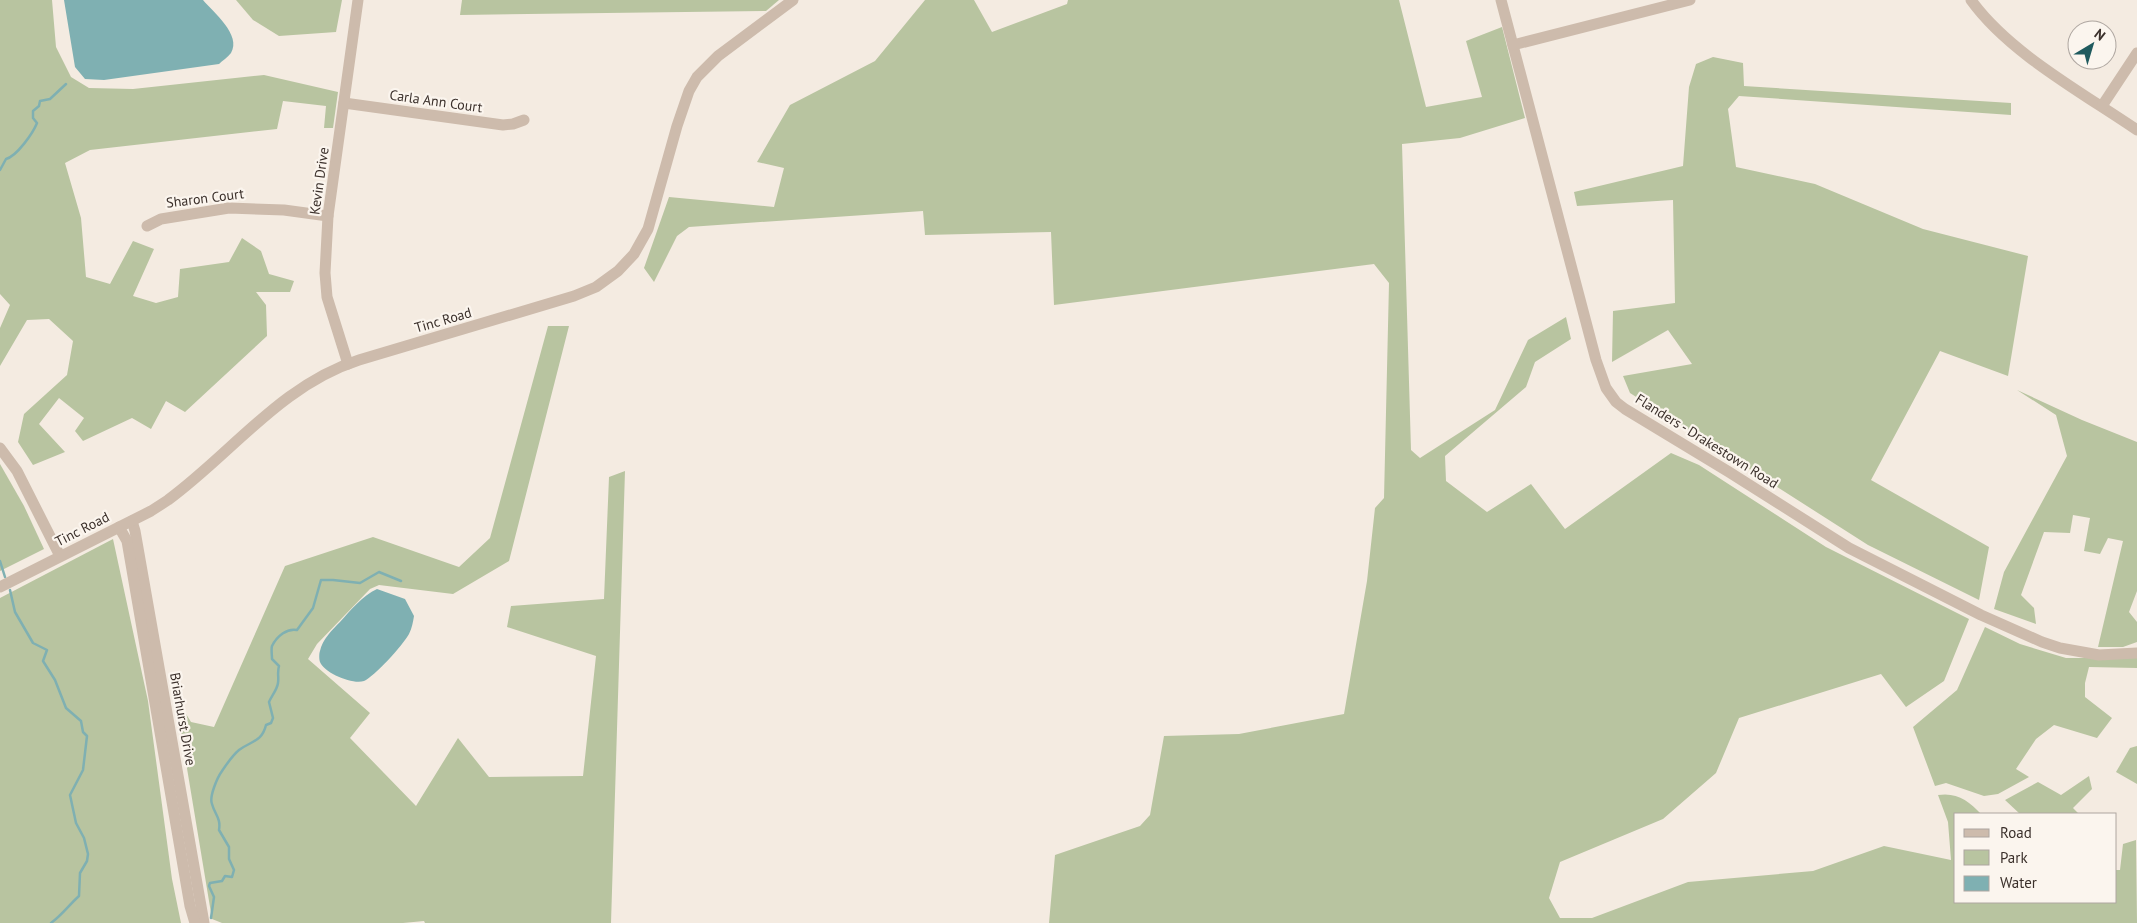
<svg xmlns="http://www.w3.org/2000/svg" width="2137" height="923" viewBox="0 0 2137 923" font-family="'PT Sans',sans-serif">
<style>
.green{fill:#b8c4a0}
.water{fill:#7fb0b2}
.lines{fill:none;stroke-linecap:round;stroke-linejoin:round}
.stream{stroke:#7fb0b2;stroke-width:2.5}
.minor{stroke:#cdbbac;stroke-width:11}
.labels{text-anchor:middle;stroke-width:4.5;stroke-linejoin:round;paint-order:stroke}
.street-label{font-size:14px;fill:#3b302b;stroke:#fbf5ee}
</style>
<rect width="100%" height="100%" fill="#f4ebe1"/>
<g class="green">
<polygon points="0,0 52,0 56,47 71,77 89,88 133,89 264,75 338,92 333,128 324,128 326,106 283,101 277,129 90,150 65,163 81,218 86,277 110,284 133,241 154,249 133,296 156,303 178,297 180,269 229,262 242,238 261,251 269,274 294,281 290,292 256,292 266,305 267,336 185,412 166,401 151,429 132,418 83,441 75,431 84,418 59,398 39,424 65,452 33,465 18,442 24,414 67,375 73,341 49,319 27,320 0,366 0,328 10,305 0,294"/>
<polygon points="236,0 342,0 336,32 279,36 253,20"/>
<polygon points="462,0 779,0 766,11 460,15"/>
<path d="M925,0H974L992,32L1067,4L1068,0H1399L1426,107L1482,97L1466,41L1502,27L1525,118L1460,138L1402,144L1411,450L1420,458L1495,410L1528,340L1566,317L1571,339L1535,362L1526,387L1445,456L1446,481L1487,512L1531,484L1565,529L1671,453L1699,465L1826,547L1969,619L1944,681L1906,707L1881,674L1739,718L1716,773L1663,819L1560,862L1549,898L1560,918H1592L1688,882L1813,871L1884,846L1951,860L1948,822L1938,795C1957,792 1969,801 1981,814H1956V902H2116V870H2120L2123,844L2136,840L2137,923H1049L1055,855L1140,826L1150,815L1164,736L1239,734L1344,714L1367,581L1375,508L1384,498L1389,283L1374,264L1054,305L1051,232L925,235L923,211L689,227L677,236L654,282L644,268L669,197L774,207L784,168L757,162L790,105L875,61Z"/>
<polygon points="1713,57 1743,63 1744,86 2011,103 2011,115 1739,96 1728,109 1736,167 1815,184 1923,229 2028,256 2008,376 1940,351 1871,480 1989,547 1979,600 1868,545 1630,393 1623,376 1692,364 1668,330 1612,362 1613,311 1675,303 1673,200 1577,206 1574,192 1683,166 1689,87 1696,64"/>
<polygon points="548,326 569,326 509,561 453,594 379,585 370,589 317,644 308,659 370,713 350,738 416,806 458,738 489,777 583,776 596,656 507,627 511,606 604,599 609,477 625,471 611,923 425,923 424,921 403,923 222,923 212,919 175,696 191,722 214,727 285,566 373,537 459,567 490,538"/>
<polygon points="2017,390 2082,420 2137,442 2137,591 2129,612 2137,622 2137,642 2123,647 2098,647 2123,541 2108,538 2100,554 2084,551 2090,518 2073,515 2070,533 2044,532 2021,595 2034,608 2036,624 1994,609 2004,572 2067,456 2056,415"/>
<polygon points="0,464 24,506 44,549 0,571"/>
<polygon points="113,539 148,701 172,879 181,923 0,923 0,598"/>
<polygon points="1985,627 2020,644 2066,658 2137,658 2137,668 2089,667 2085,683 2085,697 2112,718 2097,738 2054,725 2036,739 2016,769 2029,777 1998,794 1984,796 1946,783 1935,786 1913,727 1957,690"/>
<polygon points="2137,746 2137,784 2116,772 2130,748"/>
<polygon points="2089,776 2092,789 2073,808 2079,814 2020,814 2005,800 2038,782 2061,795"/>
</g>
<g class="water">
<path d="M64,0H203C213,12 242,35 231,53C228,57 222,61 219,64L104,80L85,79L75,67Z"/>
<path d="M377,589L405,599L414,616C413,622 412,628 409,634C403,645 374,677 364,681C353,685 324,673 320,662C319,660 319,653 320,651C322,640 333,629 340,622C350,611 363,595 377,589Z"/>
</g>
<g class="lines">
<g class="stream">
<path d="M0,170L6,159C17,156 33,133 37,123L33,118V111L39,106L40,101L50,99L66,84"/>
<polyline points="0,561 5,577"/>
<path d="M10,590L15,612L33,643L47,650L43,661L55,680L66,708L81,721L83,732L87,736L83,770L70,795L76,823L84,838L88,854L87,861L80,873L79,896C69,905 62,915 51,923"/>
<path d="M211,918L214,897L209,886L210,883L222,881L225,876L232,877L234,870L229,859V847L219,830C221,818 215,815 212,804C209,797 217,778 222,771C226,765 233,755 239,750C251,741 262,742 266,725L271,723L273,718L269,702C272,695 277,690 278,683C279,677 277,673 279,666L272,659C272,655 271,649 272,646C277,636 287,628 297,630L313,608L321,580H333L360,583L379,572L401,581"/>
</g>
<g class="minor">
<polyline points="1501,0 1596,360 1606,388 1616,402 1625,409 1729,472 1849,548 1981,615 2042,642 2060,648 2099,655 2137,653"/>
<path d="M1971,0C2009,53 2083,93 2137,130"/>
<polyline points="1513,45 1690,0"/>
<polyline points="344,103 503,125 513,124 524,120"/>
<polyline points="2102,106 2137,53"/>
<polyline points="147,226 161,219 229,208 284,210 328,216"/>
<polyline points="348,364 327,297 325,273 328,216 358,0"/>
<polyline points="0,448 17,471 60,556"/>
<polyline points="132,521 135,531 204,923"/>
<polyline points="119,527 127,541 190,906 195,923"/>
<path d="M0,587L151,511L168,500C232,453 281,385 359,360L574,296L596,287L618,271L634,254L648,229L677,126L689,91L697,77L718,56L793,0"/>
</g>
</g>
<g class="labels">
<g class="street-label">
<text transform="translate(436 101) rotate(8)" y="5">Carla Ann Court</text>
<text transform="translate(319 181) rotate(-82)" y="5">Kevin Drive</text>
<text transform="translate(205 198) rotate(-7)" y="5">Sharon Court</text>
<text transform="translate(443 320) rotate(-16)" y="5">Tinc Road</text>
<text transform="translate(1707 441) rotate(32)" y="5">Flanders - Drakestown Road</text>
<text transform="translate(82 529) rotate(-27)" y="5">Tinc Road</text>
<text transform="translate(183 719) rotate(80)" y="5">Briarhurst Drive</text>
</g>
</g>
<rect x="1954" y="813" width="162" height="90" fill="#fbf5ee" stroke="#aea6a0"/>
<rect x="1964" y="829" width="25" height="8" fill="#cdbbac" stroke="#aea6a0"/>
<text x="2000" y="838" font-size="15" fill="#3b302b">Road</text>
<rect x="1964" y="850" width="25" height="15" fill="#b8c4a0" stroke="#aea6a0"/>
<text x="2000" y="863" font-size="15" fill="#3b302b">Park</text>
<rect x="1964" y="876" width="25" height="15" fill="#7fb0b2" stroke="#aea6a0"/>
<text x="2000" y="888" font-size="15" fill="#3b302b">Water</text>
<g transform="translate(2092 45) rotate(38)"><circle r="24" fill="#fbf5ee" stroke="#aea6a0"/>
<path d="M0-4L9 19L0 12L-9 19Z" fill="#1f5a5e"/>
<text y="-8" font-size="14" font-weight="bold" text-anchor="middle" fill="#3b302b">N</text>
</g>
</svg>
